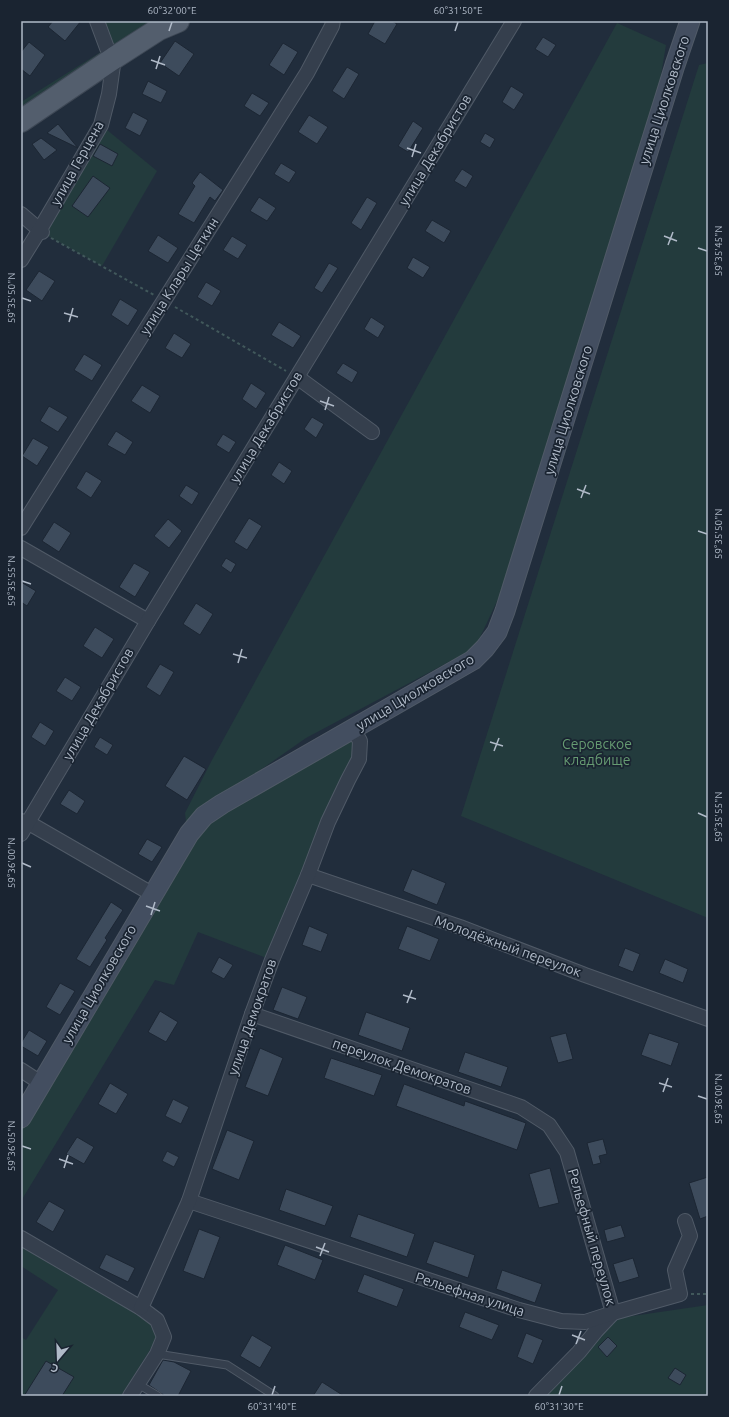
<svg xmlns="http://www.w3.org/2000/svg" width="729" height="1417" viewBox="0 0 729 1417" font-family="Ubuntu,sans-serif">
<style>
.green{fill:#233b3d}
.building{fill:#3d4b5c;stroke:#1c2633}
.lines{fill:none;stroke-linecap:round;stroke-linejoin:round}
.service-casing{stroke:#505a67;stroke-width:9}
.minor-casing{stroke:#505a67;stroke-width:16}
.secondary-casing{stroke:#505a67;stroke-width:21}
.primary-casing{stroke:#3e4855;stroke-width:24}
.path{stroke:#41585b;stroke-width:2;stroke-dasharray:3 3;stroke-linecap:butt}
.service{stroke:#353f4d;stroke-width:7}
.minor{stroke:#353f4d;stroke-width:14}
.secondary{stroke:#434e60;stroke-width:19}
.primary{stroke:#535e6d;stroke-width:22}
.ticks{fill:none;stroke:#b0bac8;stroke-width:1.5}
.labels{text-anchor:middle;stroke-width:3.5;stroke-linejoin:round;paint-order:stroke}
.street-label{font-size:14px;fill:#b0bac8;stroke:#1a2431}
.park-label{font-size:14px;fill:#669b72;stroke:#1a2431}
.neatline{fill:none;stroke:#b0bac8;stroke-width:1.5}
.ticks-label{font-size:10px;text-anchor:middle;fill:#b0bac8}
</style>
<rect width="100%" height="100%" fill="#212d3c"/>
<g class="green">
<polygon points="97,21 178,21 21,121 21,102 107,48"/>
<polygon points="617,23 666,45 659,87 499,597 475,648 306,738 186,822 185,813 212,760"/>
<polygon points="708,63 708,918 461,816 699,65"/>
<polygon points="101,125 157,171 102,266 39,231"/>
<polygon points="353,729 360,741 272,960 198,932 174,985 155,980 21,1201 21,1118 189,834"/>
<polygon points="21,1247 154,1324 156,1337 153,1345 121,1396 21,1396 21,1337 26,1340 58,1290 21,1266"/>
<polygon points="708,1305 708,1396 538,1396 619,1318"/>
</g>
<g class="building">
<polygon points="53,21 81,21 65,41 48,27"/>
<polygon points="375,21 392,21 397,24 385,44 368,34"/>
<polygon points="543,37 556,45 548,57 535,49"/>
<polygon points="175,41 194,54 179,76 160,63"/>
<polygon points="29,42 45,55 30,76 21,69 21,52"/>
<polygon points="283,43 298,52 284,75 269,65"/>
<polygon points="347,67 359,74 344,99 332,91"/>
<polygon points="148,81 167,91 161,103 142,94"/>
<polygon points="511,86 524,94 514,110 502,102"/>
<polygon points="252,93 269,103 260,116 244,106"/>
<polygon points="133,112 148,120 140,136 125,128"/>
<polygon points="309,115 328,127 317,144 298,132"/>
<polygon points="413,121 423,128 408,152 398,146"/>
<polygon points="58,124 78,148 47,133"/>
<polygon points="485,133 495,139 490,148 480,142"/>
<polygon points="41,138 57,150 44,160 32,144"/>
<polygon points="100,144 118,154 112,166 93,156"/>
<polygon points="281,163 296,172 289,183 274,174"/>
<polygon points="462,169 473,176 466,188 454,181"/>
<polygon points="200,172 223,190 215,201 210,197 194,223 178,214 195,186 192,183"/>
<polygon points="93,176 110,188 88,217 72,206"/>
<polygon points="259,197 276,208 267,221 250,211"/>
<polygon points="367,197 377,203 361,230 351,223"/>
<polygon points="432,220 451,231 444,243 425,231"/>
<polygon points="158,235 178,248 168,263 148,251"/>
<polygon points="232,236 247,245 238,259 223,250"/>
<polygon points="413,257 430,267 423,278 407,268"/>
<polygon points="329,263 338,268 322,293 314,288"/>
<polygon points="39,271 55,281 42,301 26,290"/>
<polygon points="206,282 221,291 212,306 197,297"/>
<polygon points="120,299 138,310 128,326 111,315"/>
<polygon points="371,317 385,326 378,338 364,329"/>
<polygon points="279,322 301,336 293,348 271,335"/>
<polygon points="174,333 191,344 182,358 165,348"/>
<polygon points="84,354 102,365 92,381 74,370"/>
<polygon points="343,363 358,372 352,383 336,373"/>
<polygon points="251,383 266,393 256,409 242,399"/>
<polygon points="142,385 160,396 150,413 131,401"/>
<polygon points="49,406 68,417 58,432 40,421"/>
<polygon points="312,417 324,424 316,438 304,429"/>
<polygon points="116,431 133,442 125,455 107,445"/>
<polygon points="223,434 236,442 229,453 216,445"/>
<polygon points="33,438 49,447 37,466 22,456"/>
<polygon points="279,462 292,471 284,484 271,475"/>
<polygon points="86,471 102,481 91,498 76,488"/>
<polygon points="186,485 199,493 192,505 179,496"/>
<polygon points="249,518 262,526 247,550 234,542"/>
<polygon points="168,519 182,531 169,548 154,536"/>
<polygon points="54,522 71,533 59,552 42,541"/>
<polygon points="226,558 236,564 231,573 221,566"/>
<polygon points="134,563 150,572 135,597 119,587"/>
<polygon points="21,582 36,591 27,606 21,602"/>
<polygon points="196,603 213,614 200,635 183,624"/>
<polygon points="95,627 114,639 102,658 83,646"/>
<polygon points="160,664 174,672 160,696 146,687"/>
<polygon points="65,677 81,687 72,701 56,691"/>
<polygon points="40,722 54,731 45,746 31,737"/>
<polygon points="100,737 113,745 107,755 94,747"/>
<polygon points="184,756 206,769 187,800 165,786"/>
<polygon points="69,790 85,801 77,814 60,804"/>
<polygon points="147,839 162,847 152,862 138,854"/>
<polygon points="412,869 446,883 437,905 403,891"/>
<polygon points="111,902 123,910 105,938 107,940 90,967 76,959"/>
<polygon points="309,926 328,934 321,952 302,945"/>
<polygon points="407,926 439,939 430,961 398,949"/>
<polygon points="625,948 640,954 633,972 618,966"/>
<polygon points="219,957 233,965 224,979 211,972"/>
<polygon points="665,959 688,969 683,983 659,973"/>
<polygon points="60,983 75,991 60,1015 46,1007"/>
<polygon points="282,987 307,997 298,1019 273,1010"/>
<polygon points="160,1011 178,1022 166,1042 148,1032"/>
<polygon points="366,1012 410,1028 402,1051 358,1035"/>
<polygon points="29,1030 47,1041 38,1056 21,1046 21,1043"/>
<polygon points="566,1033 573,1059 558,1063 550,1037"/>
<polygon points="649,1033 679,1043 671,1066 641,1055"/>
<polygon points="260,1048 283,1058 268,1096 245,1087"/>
<polygon points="465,1052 508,1067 501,1087 458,1072"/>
<polygon points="331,1058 382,1075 374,1096 324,1078"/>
<polygon points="110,1083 128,1094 116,1114 98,1104"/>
<polygon points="404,1084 464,1106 465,1101 526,1123 517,1150 396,1106"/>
<polygon points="173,1099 189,1107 181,1124 165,1116"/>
<polygon points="227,1130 254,1141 239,1180 212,1169"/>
<polygon points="77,1137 94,1147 84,1164 66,1154"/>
<polygon points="603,1139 607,1154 599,1156 601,1163 593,1165 587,1143"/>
<polygon points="167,1151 179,1157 174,1167 162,1161"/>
<polygon points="550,1168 559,1203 539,1208 529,1174"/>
<polygon points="708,1177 708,1216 700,1219 689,1183"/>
<polygon points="286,1189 333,1206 325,1226 279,1210"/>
<polygon points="49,1201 65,1210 53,1232 36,1222"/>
<polygon points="358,1214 415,1234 407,1257 350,1237"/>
<polygon points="621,1225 625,1237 607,1242 604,1230"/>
<polygon points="199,1229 220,1237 204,1279 183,1271"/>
<polygon points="434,1241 475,1255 468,1278 426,1263"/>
<polygon points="285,1245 323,1260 315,1280 277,1265"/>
<polygon points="106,1254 135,1268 128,1282 99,1268"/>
<polygon points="633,1258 639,1277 619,1283 613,1264"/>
<polygon points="502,1270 542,1284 535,1303 496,1289"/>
<polygon points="364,1274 404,1289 397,1307 357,1292"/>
<polygon points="465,1312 499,1325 492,1340 459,1327"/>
<polygon points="526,1333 543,1340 533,1364 517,1357"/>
<polygon points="252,1335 272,1347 260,1368 240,1356"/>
<polygon points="608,1337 617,1346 607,1357 598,1347"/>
<polygon points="163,1360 174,1362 191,1371 178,1396 165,1396 149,1385"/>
<polygon points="46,1361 74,1377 62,1396 24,1396"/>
<polygon points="675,1368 686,1375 680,1385 668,1378"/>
<polygon points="322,1382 344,1396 313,1396"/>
</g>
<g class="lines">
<g class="service-casing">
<g id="service">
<polyline points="157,1354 227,1365 275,1396"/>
<polyline points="138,1384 158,1396"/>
</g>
</g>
<g class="minor-casing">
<g id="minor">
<polyline points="21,214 42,232"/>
<polyline points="21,260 39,231 101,125 109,94 114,58 107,48 97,21"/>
<polyline points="297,377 372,432"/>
<polyline points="21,528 307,73 332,26 333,21"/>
<polyline points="21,548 148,621"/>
<polyline points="21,821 29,823 152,894"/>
<polyline points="21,834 148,621 514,21"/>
<polyline points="308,875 460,927 585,975 708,1019"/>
<polyline points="252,1014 521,1107 549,1125 567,1152 613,1313 596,1331 579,1352 536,1396"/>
<polyline points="21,1070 41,1083"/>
<polyline points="189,1201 519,1310 561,1321 585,1322 613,1313 680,1294 675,1270 690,1236 685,1221"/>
<polyline points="21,1238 141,1308 157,1320 164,1337 157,1354 130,1396"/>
<polyline points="141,1308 189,1201 252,1014 272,960 308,875 328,822 348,780 359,759 360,741 353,729"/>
</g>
</g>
<g class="secondary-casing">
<polyline id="secondary" points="21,1118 189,834 204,816 222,804 473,660 485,648 497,632 505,611 675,65 690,21"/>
</g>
<g class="primary-casing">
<polyline id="primary" points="21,121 114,58 159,29 178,21"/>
</g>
<g class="path">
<polyline points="51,238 154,295"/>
<polyline points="175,307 286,371"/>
<polyline points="691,1294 708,1294"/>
</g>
<use href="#service" class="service"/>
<use href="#minor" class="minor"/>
<use href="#secondary" class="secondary"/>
<use href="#primary" class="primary"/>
</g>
<path class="ticks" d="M169,31L172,22M455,31L458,22M151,60L165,65M156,69L160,56M407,148L421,153M412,157L416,144M664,236L677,241M668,245L673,232M698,248L707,251M22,298L31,301M64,313L78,317M69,322L73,308M320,401L334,406M325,410L329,397M577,489L590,494M581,498L586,485M698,531L707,534M22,581L31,584M233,654L247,658M238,663L242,649M490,742L503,746M494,751L499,738M698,813L707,817M22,863L31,867M146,906L160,911M151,915L155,902M403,995L416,999M407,1003L412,990M659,1083L672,1087M663,1092L668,1078M698,1096L707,1099M22,1146L31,1149M59,1159L73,1164M64,1168L68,1155M316,1247L329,1252M320,1256L325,1243M572,1335L585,1340M576,1344L581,1331M272,1395L275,1386M559,1395L562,1386"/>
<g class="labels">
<g class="street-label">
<text transform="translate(664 100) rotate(-72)" y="5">улица Циолковского</text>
<text transform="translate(435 150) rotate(-59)" y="5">улица Декабристов</text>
<text transform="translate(77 163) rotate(-61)" y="5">улица Герцена</text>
<text transform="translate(179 276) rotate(-58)" y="5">улица Клары Цеткин</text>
<text transform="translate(568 410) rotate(-73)" y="5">улица Циолковского</text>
<text transform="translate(266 427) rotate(-59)" y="5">улица Декабристов</text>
<text transform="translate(415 692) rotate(-31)" y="5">улица Циолковского</text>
<text transform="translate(98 704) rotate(-60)" y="5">улица Декабристов</text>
<text transform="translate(508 946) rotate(20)" y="5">Молодёжный переулок</text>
<text transform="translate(99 984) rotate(-60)" y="5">улица Циолковского</text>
<text transform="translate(252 1017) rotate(-71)" y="5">улица Демократов</text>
<text transform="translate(402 1066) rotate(19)" y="5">переулок Демократов</text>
<text transform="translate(592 1237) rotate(74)" y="5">Рельефный переулок</text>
<text transform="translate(470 1294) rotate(18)" y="5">Рельефная улица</text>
</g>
<g class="park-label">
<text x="597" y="749">Серовское<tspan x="597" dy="16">кладбище</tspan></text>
</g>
</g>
<rect width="729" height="1417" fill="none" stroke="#1a2431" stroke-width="44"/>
<g transform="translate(58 1359) rotate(199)" stroke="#1a2431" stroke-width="3" paint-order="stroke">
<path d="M0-3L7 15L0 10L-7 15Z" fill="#b0bac8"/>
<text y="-6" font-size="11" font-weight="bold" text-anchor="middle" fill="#b0bac8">С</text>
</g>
<rect x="22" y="22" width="685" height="1373" class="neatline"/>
<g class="ticks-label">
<text x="172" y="14">60°32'00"E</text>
<text x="458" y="14">60°31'50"E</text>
<text transform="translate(718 251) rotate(-90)" y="4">59°35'45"N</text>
<text transform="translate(11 298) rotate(-90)" y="4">59°35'50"N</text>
<text transform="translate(718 534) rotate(-90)" y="4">59°35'50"N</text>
<text transform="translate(11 581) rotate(-90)" y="4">59°35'55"N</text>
<text transform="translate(718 817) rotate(-90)" y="4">59°35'55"N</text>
<text transform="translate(11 863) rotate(-90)" y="4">59°36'00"N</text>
<text transform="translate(718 1099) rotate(-90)" y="4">59°36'00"N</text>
<text transform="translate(11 1146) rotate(-90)" y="4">59°36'05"N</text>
<text x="272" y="1410">60°31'40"E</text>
<text x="559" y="1410">60°31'30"E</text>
</g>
</svg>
